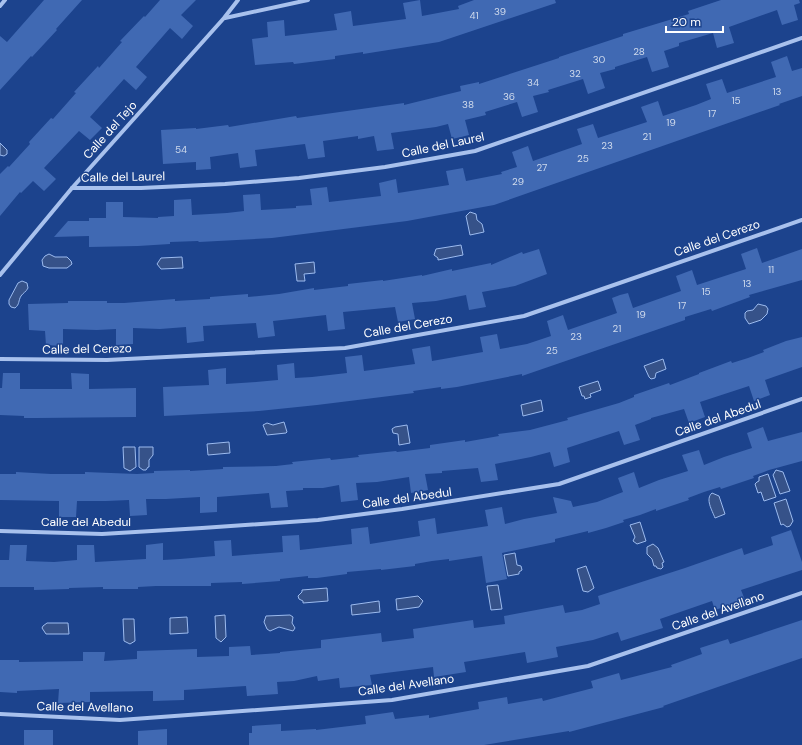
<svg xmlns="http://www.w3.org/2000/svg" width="802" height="745" viewBox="0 0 802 745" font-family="'DM Sans',sans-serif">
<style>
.water{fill:#365289;stroke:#9cbbef}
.building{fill:#4069b3}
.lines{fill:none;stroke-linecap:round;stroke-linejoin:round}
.minor{stroke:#a8c1ed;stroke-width:4}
.labels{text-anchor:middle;stroke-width:3;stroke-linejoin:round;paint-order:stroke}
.number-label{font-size:10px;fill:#cfdaec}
.street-label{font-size:12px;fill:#fff;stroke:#1c438d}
</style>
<rect width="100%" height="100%" fill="#1c438d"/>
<g class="water">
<polygon points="0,143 7,150 7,154 4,156 0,155"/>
<polygon points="470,212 476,214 477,220 482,224 484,232 470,235 466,216"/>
<polygon points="461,245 463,255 438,260 438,258 434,255 436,249"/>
<polygon points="49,254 55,257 67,257 71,261 72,264 67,268 49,268 43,266 42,260 45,256"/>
<polygon points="161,258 182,257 183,268 161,269 157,264"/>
<polygon points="314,262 315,273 304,274 305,281 297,281 295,264"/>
<path d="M22,281L27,283L28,288C26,292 23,293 21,296C18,301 20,304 15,308L11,307L9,304V300L18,283Z"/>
<polygon points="758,304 766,306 768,309 767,314 761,320 749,324 745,318 745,313 747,311 753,310"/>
<polygon points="663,359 666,369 656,373 655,378 651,379 649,377 644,366"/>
<polygon points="598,381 601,390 590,394 591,397 585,399 584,396 582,396 579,387"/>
<polygon points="541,400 543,411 523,416 521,405"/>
<polygon points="284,422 287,432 286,433 267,435 263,425 267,423 273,425"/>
<polygon points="407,425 410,443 399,445 398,434 393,433 392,429 395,427"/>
<polygon points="229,442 230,453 208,455 207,444"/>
<polygon points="123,447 135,447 136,467 130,471 124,468"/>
<polygon points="139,447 153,447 153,455 149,460 149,467 148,467 146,470 143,470 139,467"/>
<polygon points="776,470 783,472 790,491 780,494 773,475"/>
<polygon points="768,474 776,497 764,501 761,492 758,493 755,484 757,482 759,481 759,477"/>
<path d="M712,493L719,496L725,514L715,518C712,510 705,499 712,493Z"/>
<polygon points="786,499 793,521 790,526 787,527 783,524 781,525 774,503"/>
<polygon points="640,522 646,541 637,544 633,541 635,537 630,525"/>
<polygon points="653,544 658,548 664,562 662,563 663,567 661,569 657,568 656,566 654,566 652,559 647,554 647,547"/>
<polygon points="515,553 517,565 521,566 522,570 519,572 519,574 508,576 504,555"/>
<polygon points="586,566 594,588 588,592 583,591 577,569"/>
<polygon points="498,585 502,609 491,610 487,586"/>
<polygon points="327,588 328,601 303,603 303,601 299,599 298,596 302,592 302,590"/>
<polygon points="418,596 423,601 419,607 397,610 396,599"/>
<polygon points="379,601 380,612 352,615 351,605"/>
<polygon points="225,615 226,637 221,642 216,638 215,616"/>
<polygon points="290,615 293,617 292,623 295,628 293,631 279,627 270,631 267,629 264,622 266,616"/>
<polygon points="187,617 188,633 170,634 170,618"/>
<polygon points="123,619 134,619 135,641 130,644 124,641"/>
<polygon points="47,623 68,623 69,634 46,634 42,628 43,626"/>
</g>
<g class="building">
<polygon points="44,0 82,0 56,29 57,30 32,57 31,56 0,90 0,36 7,42"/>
<polygon points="160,0 196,0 181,15 193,26 182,39 170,28 136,67 147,77 142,83 136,90 124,79 90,117 102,128 90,140 79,131 44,168 56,179 44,191 33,181 21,193 20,192 0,216 0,174 8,166 9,167 30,144 29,142 51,118 53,119 76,93 74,92 98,66 99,68 122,42 120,41 144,16 145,17"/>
<polygon points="420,0 422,16 459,9 458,6 474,0 555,0 556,3 439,42 363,54 363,52 335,56 335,59 294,64 293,62 255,65 252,39 268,37 267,22 284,20 285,36 320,32 337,30 334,14 351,11 353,26 406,19 403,3"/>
<polygon points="721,0 799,0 800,3 794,5 798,20 782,25 777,10 729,27 734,43 717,48 713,33 679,43 679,46 664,51 669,67 652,72 647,57 615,67 615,69 600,73 605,88 588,94 583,79 548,90 549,92 533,96 538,112 522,117 517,102 485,112 486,115 465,120 469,135 461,137 452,139 448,124 436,127 391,133 394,149 385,150 377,151 374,136 358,139 358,136 323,141 325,157 308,159 305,144 255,150 257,166 240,168 238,153 210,157 211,169 196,170 196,162 163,164 161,130 196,128 196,129 228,125 229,127 296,116 297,118 404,103 404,105 461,91 460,86 479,82 479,84 559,58 559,57 623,36 623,34 689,14 688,11"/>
<polygon points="787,56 792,71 802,68 802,96 779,104 780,105 494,205 407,221 272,238 199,242 198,241 170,242 170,244 138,246 89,247 89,236 54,237 68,221 89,221 89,218 106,218 106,202 123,202 123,217 158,218 158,217 174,216 174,200 191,199 192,215 227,213 244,211 243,195 260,194 261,210 296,208 296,206 312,205 310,189 327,187 329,202 381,196 379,183 396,179 398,193 449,185 446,171 463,168 466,181 502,174 501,172 517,167 512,152 528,146 533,161 582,144 577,129 593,124 598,138 647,122 641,107 658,101 663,116 696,105 711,99 706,84 722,79 727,93 776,77 771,62"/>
<polygon points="757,248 762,263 802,249 802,280 749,295 750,297 712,311 711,309 685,317 685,320 522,376 522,374 457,387 441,389 441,387 413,391 414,393 317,405 259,411 164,416 163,387 209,385 208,370 226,368 226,384 256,382 278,380 277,365 294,363 295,378 312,377 347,373 345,357 362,355 364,371 415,364 412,349 430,346 432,361 483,352 480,337 497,334 500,349 527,344 551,336 547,321 563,315 568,330 617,313 612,298 620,295 628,293 633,308 681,291 676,276 692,270 697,285 746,269 741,254"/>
<polygon points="539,249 547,274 515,286 482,292 486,307 469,310 466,295 436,301 412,303 415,319 398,322 395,307 343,312 345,329 328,331 326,315 273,321 275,336 258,338 256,323 203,326 204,341 187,343 186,327 160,329 133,328 133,344 116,345 116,329 97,330 63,329 63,346 46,345 45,331 29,330 28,304 68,303 68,301 107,301 107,303 124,303 175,299 175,301 210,299 210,297 248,294 248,297 279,294 314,288 314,290 348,286 348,284 383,280 383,281 422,275 422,276 452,269 452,271 491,263 491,265 522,252 523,254"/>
<polygon points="802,337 802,367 765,380 770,395 754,401 749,386 700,402 705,417 689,423 684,409 651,418 651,419 635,425 640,440 624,445 619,431 567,448 570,462 554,467 550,452 531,457 495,464 498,480 481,482 478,468 442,471 442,473 425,474 428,490 411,493 409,477 377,482 356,483 358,500 341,502 339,485 323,488 303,488 303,490 286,491 288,507 271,508 269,493 217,497 217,512 200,513 200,497 166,499 146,499 147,515 130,516 129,500 106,501 77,501 76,517 59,517 59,501 0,500 0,474 16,474 16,472 51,474 85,474 85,472 137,474 154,473 154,471 190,470 190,471 223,469 223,467 276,466 293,464 292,462 330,458 331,460 359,457 358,455 396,451 397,452 430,448 430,445 465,440 465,442 499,436 498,434 530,430 568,420 567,418 619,403 634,397 634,395 669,383 670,385 699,374 699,373 731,361 732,363 748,358 764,352 763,350 786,341"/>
<polygon points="3,373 20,373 20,389 72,389 71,373 89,374 89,389 136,388 136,417 38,418 24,418 24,416 0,415 0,388 2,388"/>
<polygon points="763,427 768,441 802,432 802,461 769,470 753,476 754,478 721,489 720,487 704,492 688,498 689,500 656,511 656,509 640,515 623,520 624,522 606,528 588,533 588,531 555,539 555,542 502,553 507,579 486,583 482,556 449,561 449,559 432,561 415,564 415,566 381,570 381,569 347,572 347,574 317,578 308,578 308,576 280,579 280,581 242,584 242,582 211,583 211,586 156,586 138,587 138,589 103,589 103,587 69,588 69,589 34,590 34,587 0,587 0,560 9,560 10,545 27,545 26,561 54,562 77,560 77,545 94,545 95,562 146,559 146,545 163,543 163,560 180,559 215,556 214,541 231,540 232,556 283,552 282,536 299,535 300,550 352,544 351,529 368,527 370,544 420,536 418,521 435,518 437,534 488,526 485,510 502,507 505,524 524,519 557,513 553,497 571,501 573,507 597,502 623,492 618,478 634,472 639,488 659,480 688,471 682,455 699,450 704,465 724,457 752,448 747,433"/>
<polygon points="791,530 802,562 802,570 741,590 745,600 715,610 712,601 660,619 663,628 650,632 621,641 618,632 593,640 556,647 558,657 527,663 525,652 464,662 466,672 434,677 433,667 370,675 372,685 340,688 339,678 318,681 317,676 294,681 277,682 278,694 263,695 247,696 246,686 184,690 184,700 153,701 153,691 90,692 90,702 58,703 59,689 17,691 17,693 0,692 0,660 19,660 19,662 83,661 83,652 105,652 104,661 137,659 137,651 197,649 197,657 229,656 229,647 250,646 251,655 280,653 280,652 321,648 321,640 381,633 382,642 414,638 413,629 473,620 474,628 505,624 504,616 563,605 565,613 582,610 600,604 598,596 685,568 742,548 744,555 773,545 771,537"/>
<polygon points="802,620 802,658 663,706 664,707 569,732 569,731 484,745 249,745 249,733 252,733 252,726 281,724 281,731 316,729 316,730 366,724 365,716 393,712 395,719 429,715 429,718 479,709 478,702 507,697 508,704 542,698 543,701 593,688 591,681 619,673 621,680 672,667 671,665 702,654 700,648 728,639 730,644"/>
<polygon points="167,729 167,745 138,745 138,731"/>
<rect x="24" y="730" width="29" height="15"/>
</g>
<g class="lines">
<g class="minor">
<polyline points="0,6 5,0"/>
<polyline points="225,18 308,0"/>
<polyline points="72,188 141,188 225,184 299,178 385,167 475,151 802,38"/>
<polyline points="0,275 72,188 224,18 238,0"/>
<polyline points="0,359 107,360 345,348 524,316 802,220"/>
<polyline points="0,531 102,534 202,528 318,520 402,509 559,484 802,399"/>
<polyline points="0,714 120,720 392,700 588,666 802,593"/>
</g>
</g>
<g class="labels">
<g class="number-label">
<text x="500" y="15">39</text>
<text x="474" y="19">41</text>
<text x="639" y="55">28</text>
<text x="599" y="63">30</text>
<text x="575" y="77">32</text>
<text x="533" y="86">34</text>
<text x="777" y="95">13</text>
<text x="509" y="100">36</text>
<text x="736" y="104">15</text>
<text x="468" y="108">38</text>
<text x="712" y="117">17</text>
<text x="671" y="126">19</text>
<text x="647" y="140">21</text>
<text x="607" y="149">23</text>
<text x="181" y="153">54</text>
<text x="583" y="162">25</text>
<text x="542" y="171">27</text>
<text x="518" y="185">29</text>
<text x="771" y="273">11</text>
<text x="747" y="287">13</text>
<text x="706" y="295">15</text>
<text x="682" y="309">17</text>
<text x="641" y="318">19</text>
<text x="617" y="332">21</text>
<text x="576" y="340">23</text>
<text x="552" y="354">25</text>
</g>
<g class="street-label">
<text transform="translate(110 130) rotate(-48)" y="4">Calle del Tejo</text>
<text transform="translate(443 145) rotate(-12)" y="4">Calle del Laurel</text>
<text transform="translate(123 177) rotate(-1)" y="4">Calle del Laurel</text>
<text transform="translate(717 238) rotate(-19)" y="4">Calle del Cerezo</text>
<text transform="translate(408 326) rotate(-10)" y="4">Calle del Cerezo</text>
<text transform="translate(87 349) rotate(-1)" y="4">Calle del Cerezo</text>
<text transform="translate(718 418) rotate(-19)" y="4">Calle del Abedul</text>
<text transform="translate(407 498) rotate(-8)" y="4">Calle del Abedul</text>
<text x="86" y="526">Calle del Abedul</text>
<text transform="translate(718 611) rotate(-19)" y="4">Calle del Avellano</text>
<text transform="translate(406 685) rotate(-8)" y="4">Calle del Avellano</text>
<text transform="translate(85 707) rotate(1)" y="4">Calle del Avellano</text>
</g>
</g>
<path d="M666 26v6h57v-6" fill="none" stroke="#ffffff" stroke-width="2"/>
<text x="672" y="26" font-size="12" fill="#ffffff" stroke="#1c438d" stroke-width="3" paint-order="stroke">20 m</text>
</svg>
